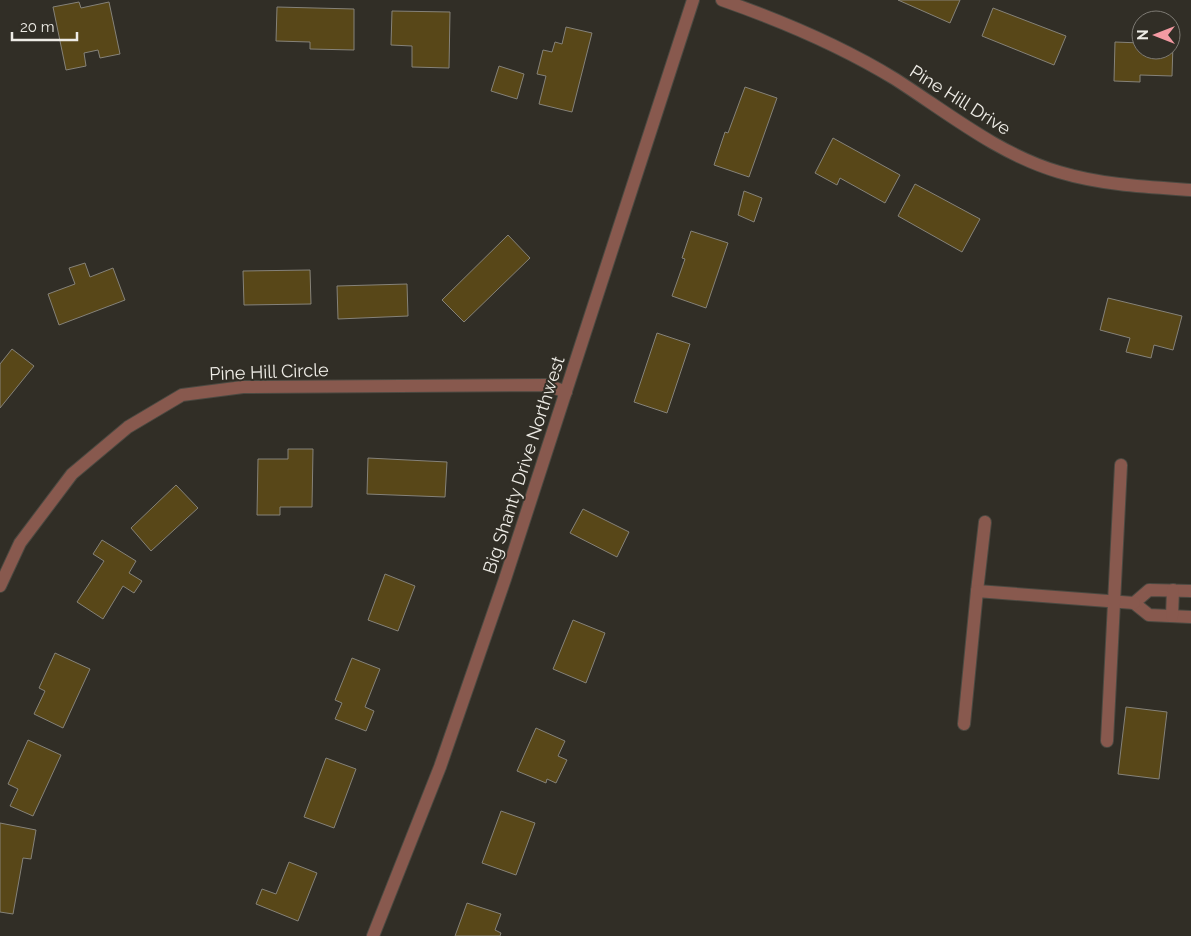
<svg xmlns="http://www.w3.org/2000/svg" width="1191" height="936" viewBox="0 0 1191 936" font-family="Raleway,sans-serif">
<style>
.building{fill:#584718;stroke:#858279}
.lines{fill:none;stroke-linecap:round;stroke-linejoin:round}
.minor-casing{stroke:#4b4941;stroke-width:14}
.minor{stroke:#88594e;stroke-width:12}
.labels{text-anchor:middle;stroke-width:4;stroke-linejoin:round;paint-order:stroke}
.street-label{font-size:18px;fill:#eeece6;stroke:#312e26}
</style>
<rect width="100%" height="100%" fill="#312e26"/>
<g class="building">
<polygon points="898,0 960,0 950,23"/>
<polygon points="79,2 81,8 109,2 120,54 100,58 98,50 84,53 86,66 66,70 53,7"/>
<polygon points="277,7 354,9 354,50 310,49 310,42 276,41"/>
<polygon points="993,8 1066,36 1054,65 982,36"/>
<polygon points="392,11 450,12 449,68 412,67 412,46 391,45"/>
<polygon points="566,27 592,33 572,112 539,104 546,76 537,74 543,50 552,52 555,42 562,44"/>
<polygon points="1115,42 1141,43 1141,50 1171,50 1171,44 1173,44 1172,76 1140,75 1140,82 1114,81"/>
<polygon points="499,66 524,74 517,99 491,91"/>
<polygon points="745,87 777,98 749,177 714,165 725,132 728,133"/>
<polygon points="833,138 900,175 885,203 840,178 837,185 815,173"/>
<polygon points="915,184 980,219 962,252 898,216"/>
<polygon points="744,191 762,198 754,222 738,215"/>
<polygon points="691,231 728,243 706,308 672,296 685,259 682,258"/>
<polygon points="508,235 530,258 464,322 442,300"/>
<polygon points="85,263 90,277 113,268 125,300 59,325 48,294 75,284 69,268"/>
<polygon points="310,270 311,304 244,305 243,271"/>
<polygon points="407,284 408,316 338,319 337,286"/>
<polygon points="1108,298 1182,316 1173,350 1154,345 1151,358 1126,352 1130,338 1100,330"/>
<polygon points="657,333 690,344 667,413 634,402"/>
<polygon points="12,349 34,366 0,408 0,364"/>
<polygon points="288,449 313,449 312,507 280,507 280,515 257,515 258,459 288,459"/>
<polygon points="368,458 447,462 445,497 367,494"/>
<polygon points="176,485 198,508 151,551 131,528"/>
<polygon points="583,509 629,532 617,557 570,533"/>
<polygon points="102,540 136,561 129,573 142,581 134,593 123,586 103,619 77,602 104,561 93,554"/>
<polygon points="385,574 415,586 398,631 368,620"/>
<polygon points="573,620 605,633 586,683 553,669"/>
<polygon points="55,653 90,669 63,728 34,714 45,691 39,688"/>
<polygon points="352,658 380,669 365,707 374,711 366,731 335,719 342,703 335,700"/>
<polygon points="1126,707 1167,712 1159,779 1118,774"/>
<polygon points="536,728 565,741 558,756 567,760 556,783 547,779 546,783 517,771"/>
<polygon points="28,740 61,755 33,816 10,806 18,789 8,784"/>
<polygon points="326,758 356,769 334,828 304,817"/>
<polygon points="501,811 535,823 516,875 482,863"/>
<polygon points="0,823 36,830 31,859 23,858 13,914 0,912"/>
<polygon points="289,862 317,873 298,921 256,904 262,889 276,894"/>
<polygon points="467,903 501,914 495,930 501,933 500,936 455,936"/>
</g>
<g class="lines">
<g class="minor-casing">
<g id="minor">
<path d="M722,0C782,21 841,46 895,79C948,113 998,154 1059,172C1102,185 1147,187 1191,190"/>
<polyline points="0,586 20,543 72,474 128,427 182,395 243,387 547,385 566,392"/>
<polyline points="977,591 985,522"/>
<polyline points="1191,591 1149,590 1134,603 1149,615 1191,617"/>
<polyline points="1172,616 1173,590"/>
<polyline points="964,724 977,591 1134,603"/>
<polyline points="1107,741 1121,465"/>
<polyline points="373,936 440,767 505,579 693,0"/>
</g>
</g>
<use href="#minor" class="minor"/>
</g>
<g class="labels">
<g class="street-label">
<text transform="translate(960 100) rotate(32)" y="6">Pine Hill Drive</text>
<text transform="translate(269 372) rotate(-2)" y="6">Pine Hill Circle</text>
<text transform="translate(524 465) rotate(-72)" y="6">Big Shanty Drive Northwest</text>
</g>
</g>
<g transform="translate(1156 35) rotate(270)"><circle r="24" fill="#312e26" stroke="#7d7a73"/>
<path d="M0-4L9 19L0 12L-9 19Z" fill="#f49aa3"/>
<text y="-8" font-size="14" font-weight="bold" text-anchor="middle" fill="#eeece6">N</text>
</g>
<path d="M12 32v8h65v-8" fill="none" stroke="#eeece6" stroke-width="2.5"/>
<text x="20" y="32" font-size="15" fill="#eeece6" stroke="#312e26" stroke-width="4" paint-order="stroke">20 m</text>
</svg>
